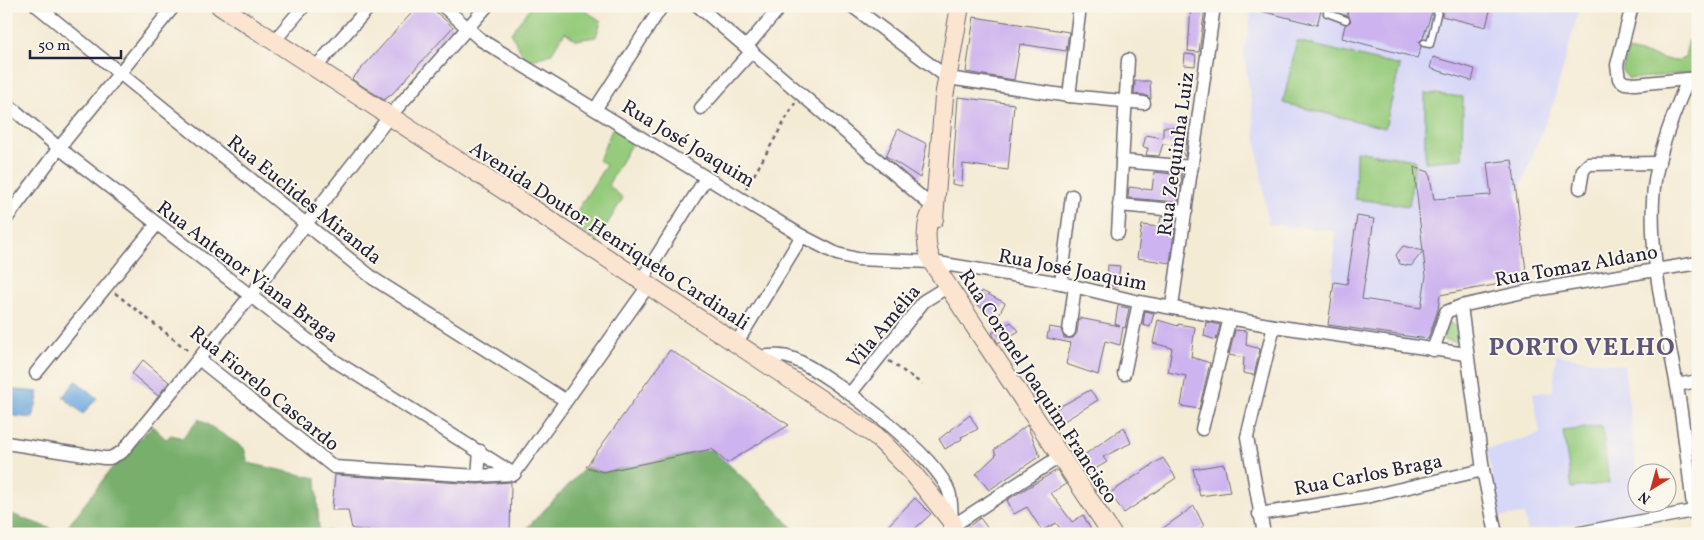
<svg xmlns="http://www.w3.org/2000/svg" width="1704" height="540" viewBox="0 0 1704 540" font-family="Vollkorn,serif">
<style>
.built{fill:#d7d7f8}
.green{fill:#96cb7c;stroke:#5c765c}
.forest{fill:#78af6c;stroke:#4d6854}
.water{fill:#6ea8de;stroke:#48658c}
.building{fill:#cdb3ef}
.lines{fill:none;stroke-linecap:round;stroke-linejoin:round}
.lane-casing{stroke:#6c6871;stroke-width:9}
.street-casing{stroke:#6c6871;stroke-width:15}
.secondary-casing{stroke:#6c6871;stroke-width:20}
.path{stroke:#6c6871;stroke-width:2.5;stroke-dasharray:4 4;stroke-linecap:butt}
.lane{stroke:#fff;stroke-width:6}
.street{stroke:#fff;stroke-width:12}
.secondary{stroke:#fce5d0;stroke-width:18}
.labels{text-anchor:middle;stroke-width:4;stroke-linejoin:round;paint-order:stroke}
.street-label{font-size:20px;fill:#22223b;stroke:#fbf7ec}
.district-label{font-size:25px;font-weight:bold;letter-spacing:1px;fill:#5e557a;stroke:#fbf7ec}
</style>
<rect width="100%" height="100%" fill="#fbf7ec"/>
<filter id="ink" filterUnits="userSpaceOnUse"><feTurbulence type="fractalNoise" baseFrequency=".02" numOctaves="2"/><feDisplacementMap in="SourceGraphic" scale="10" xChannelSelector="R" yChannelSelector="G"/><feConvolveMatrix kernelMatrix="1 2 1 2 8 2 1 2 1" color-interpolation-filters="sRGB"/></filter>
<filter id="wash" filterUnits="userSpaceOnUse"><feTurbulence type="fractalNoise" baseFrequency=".0096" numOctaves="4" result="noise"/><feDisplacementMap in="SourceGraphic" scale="20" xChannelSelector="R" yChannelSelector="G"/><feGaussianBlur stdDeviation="1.12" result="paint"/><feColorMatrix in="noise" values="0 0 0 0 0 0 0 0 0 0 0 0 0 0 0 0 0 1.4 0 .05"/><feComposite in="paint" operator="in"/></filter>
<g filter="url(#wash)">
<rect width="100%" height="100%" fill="#f4ebd5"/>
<g class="built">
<polygon points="1229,6 1580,6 1554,101 1513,207 1440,295 1428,343 1331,327 1335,231 1268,224 1244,53 1251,15"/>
<polygon points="1556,355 1624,366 1637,472 1636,502 1641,503 1643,515 1527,530 1524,514 1500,517 1487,449 1540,434 1533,393 1553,391"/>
</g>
<g class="green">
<polygon points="531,6 578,6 601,21 596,37 576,40 565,32 551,54 526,62 511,33"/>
<polygon points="1297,41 1400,66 1385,128 1283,103"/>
<polygon points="1688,41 1698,43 1698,72 1629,79 1622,71 1628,50 1674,61 1685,58"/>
<polygon points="1425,93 1463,97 1462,159 1425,162"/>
<polygon points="614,125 634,139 608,185 623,198 597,241 570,222 606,165 599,160"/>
<polygon points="1356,151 1415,160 1409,206 1355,199"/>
<polygon points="1447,322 1458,327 1459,343 1443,339"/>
<polygon points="1602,426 1609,483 1572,488 1563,431"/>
</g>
<g class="forest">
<polygon points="199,419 244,448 248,463 316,478 319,530 373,534 6,534 6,515 11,514 63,533 111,469 152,426 166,439 171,435 183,438"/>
<polygon points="712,449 767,500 798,534 521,534 586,467 603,472"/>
</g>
<g class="water">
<polygon points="76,381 97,398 83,414 63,397"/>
<polygon points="6,389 39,392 33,418 6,415"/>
</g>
<g id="blocks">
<g class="building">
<polygon points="418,6 429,6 453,27 392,94 384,100 352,79"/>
<polygon points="1191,6 1205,8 1199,52 1188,51"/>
<polygon points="1257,6 1322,6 1317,25 1257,10"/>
<polygon points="1349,6 1434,6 1423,38 1419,42 1421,47 1417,58 1342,38 1345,25 1351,21 1347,15"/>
<polygon points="1444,6 1491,6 1486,27 1442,16"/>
<polygon points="974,17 1069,32 1066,51 1020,44 1014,80 966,72"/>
<polygon points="1185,54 1196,55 1195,66 1184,65"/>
<polygon points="1433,57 1475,69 1472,81 1430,68"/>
<polygon points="1135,81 1150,81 1151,99 1145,95 1134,94"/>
<polygon points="958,97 1014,104 1008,170 963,164 962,186 952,184"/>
<polygon points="1163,127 1188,128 1185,157 1178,145 1163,144 1159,156 1146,155 1148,148 1143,147 1146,135 1163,138"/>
<polygon points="898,129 927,144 920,178 886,156"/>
<polygon points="1512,160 1527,279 1440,295 1438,310 1428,339 1328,325 1334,282 1347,284 1357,216 1374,219 1362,299 1421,308 1426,276 1423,251 1411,266 1400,264 1396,255 1403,246 1423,251 1414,167 1429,172 1434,199 1491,195 1487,163"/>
<polygon points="1154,172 1182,175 1178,202 1128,198 1129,187 1152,190"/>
<polygon points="1161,217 1176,218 1170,263 1137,258 1142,225 1159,227"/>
<polygon points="1108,265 1120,266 1117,287 1107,285"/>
<polygon points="982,291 1005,303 997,318 975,303"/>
<polygon points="1118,306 1129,308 1125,328 1123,327 1120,345 1105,341 1098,375 1066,364 1071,343 1047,338 1049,327 1061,329 1064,338 1073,338 1077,333 1079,318 1120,326 1115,324"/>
<polygon points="1145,311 1154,313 1150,327 1143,325"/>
<polygon points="1158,320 1178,326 1178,324 1195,327 1191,357 1210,363 1199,409 1181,406 1186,376 1168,372 1172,348 1153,343"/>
<polygon points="1011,322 1019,331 998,343 992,333"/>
<polygon points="1206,322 1220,325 1216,340 1204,336"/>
<polygon points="1235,330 1247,331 1246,345 1260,349 1254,375 1243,373 1244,358 1229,355"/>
<polygon points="670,350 789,425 727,463 712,449 603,472 586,467"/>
<polygon points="143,360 169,382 158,396 132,374"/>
<polygon points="1090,390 1098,400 1061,423 1052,411"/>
<polygon points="970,415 978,429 961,437 962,439 945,449 939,439"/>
<polygon points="1027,425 1040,456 989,490 976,474 996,455 994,450"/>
<polygon points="1124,427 1131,443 1103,457 1107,462 1086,474 1077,460"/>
<polygon points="1163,458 1176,478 1124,513 1110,493"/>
<polygon points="1224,464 1230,492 1200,496 1193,469"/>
<polygon points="1057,470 1066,484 1051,493 1072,522 1083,515 1092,531 1087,534 1064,534 1056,523 1042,531 1027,507 1014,514 1007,500"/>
<polygon points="335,475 477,484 511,482 510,534 420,534 352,529 348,510 332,510"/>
<polygon points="915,498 931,514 909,534 880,534"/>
<polygon points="1194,506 1204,526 1192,534 1155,534"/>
<polygon points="980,518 992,534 974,534 968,527"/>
</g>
</g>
</g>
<g filter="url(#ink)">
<use href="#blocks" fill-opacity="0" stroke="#6c6871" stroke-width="1"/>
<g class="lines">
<g class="lane-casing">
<g id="lane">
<polyline points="1328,6 1327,13 1346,20"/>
<polyline points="1424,43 1430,44 1439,6"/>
</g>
</g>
<g class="street-casing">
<g id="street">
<polyline points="37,6 374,279 565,400"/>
<polyline points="443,6 481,40 802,236 837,254 857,259 932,262 1061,283 1139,302 1274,326 1466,354"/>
<polyline points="698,6 934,208"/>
<polyline points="852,6 948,78 1069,96 1144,103"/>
<polyline points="1632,6 1617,65 1619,79 1625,83 1635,84 1698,78"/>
<polyline points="281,33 304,6"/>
<polyline points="746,47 781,6"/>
<polyline points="314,69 370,6"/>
<path d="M1688,80C1673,114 1654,162 1653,200C1650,260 1665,321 1676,381C1684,424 1688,469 1694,513"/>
<polyline points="1069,96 1080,6"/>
<polyline points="6,103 59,148 335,361 514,474"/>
<polyline points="596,108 662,6"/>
<polyline points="701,108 752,51"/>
<polyline points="1122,161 1192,167"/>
<polyline points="1580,188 1583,170 1589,164 1659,163"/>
<polyline points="1119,205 1186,211"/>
<polyline points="6,219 59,148 174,6"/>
<polyline points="1118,233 1128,60"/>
<polyline points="641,281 706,178"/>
<polyline points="1061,283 1072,196"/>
<polyline points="1172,306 1214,6"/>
<polyline points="1461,306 1528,291 1698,263"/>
<polyline points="1069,331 1075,286"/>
<polyline points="736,344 802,236"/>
<polyline points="1433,350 1446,312 1461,306 1483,470 1496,534"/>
<path d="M756,357C769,356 781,354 794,359C831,375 936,454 949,492C952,501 951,513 952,522"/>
<polyline points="200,360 334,467 478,476 514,474"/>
<polyline points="36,373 157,224"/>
<polyline points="1124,374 1139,302"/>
<polyline points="1677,385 1698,381"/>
<polyline points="850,394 924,301 947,287"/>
<polyline points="1202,429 1230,318"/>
<polyline points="6,443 104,458 110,458 122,452 251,295 389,117 487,6"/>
<polyline points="514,474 648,286"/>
<polyline points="478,476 480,451"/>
<polyline points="1259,514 1366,497 1483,470"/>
<polyline points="958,532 954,525 1059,457"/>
<polyline points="1264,534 1247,437 1274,326"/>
<polyline points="1575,534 1698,510"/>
</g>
</g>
<g class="secondary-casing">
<g id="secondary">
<polyline points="220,6 539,213 876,436 912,472 952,522 953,534"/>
<path d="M934,208C924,222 925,247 932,262L1112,534"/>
<polyline points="934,219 944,97 960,6"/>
</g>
</g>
<g class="path">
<polyline points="746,189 795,103"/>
<polyline points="115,293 190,352"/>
<polyline points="857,344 869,350"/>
<polyline points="889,361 922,384"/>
</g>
<use href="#lane" class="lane"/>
<use href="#street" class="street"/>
<use href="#secondary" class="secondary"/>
</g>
</g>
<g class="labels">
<g class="street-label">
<text transform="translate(689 143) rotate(31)" y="7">Rua José Joaquim</text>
<text transform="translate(1175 154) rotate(-82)" y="7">Rua Zequinha Luiz</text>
<text transform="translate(305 199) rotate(39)" y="7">Rua Euclides Miranda</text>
<text transform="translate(610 235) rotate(33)" y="7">Avenida Doutor Henriqueto Cardinali</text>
<text transform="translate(1576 265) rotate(-10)" y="7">Rua Tomaz Aldano</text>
<text transform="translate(1073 269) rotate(11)" y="7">Rua José Joaquim</text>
<text transform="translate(248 271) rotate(37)" y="7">Rua Antenor Viana Braga</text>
<text transform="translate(883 326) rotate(-50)" y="7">Vila Amélia</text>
<text transform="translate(1039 386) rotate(57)" y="7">Rua Coronel Joaquim Francisco</text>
<text transform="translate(265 388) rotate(39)" y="7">Rua Fiorelo Cascardo</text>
<text transform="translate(1368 474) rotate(-11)" y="7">Rua Carlos Braga</text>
</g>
<g class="district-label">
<text x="1582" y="355">PORTO VELHO</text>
</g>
</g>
<rect width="1704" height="540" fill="none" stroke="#fbf7ec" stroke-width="25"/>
<g transform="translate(1652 488) rotate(217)"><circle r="24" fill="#fbf7ec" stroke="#a4a2a5"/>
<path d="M0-4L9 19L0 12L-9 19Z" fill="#c8321e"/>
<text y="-8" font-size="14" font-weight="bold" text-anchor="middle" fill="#22223b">N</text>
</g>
<path d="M30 50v8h91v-8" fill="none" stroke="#22223b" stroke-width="2.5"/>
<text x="38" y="50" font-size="15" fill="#22223b" stroke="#fbf7ec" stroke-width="4" paint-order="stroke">50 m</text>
</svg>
